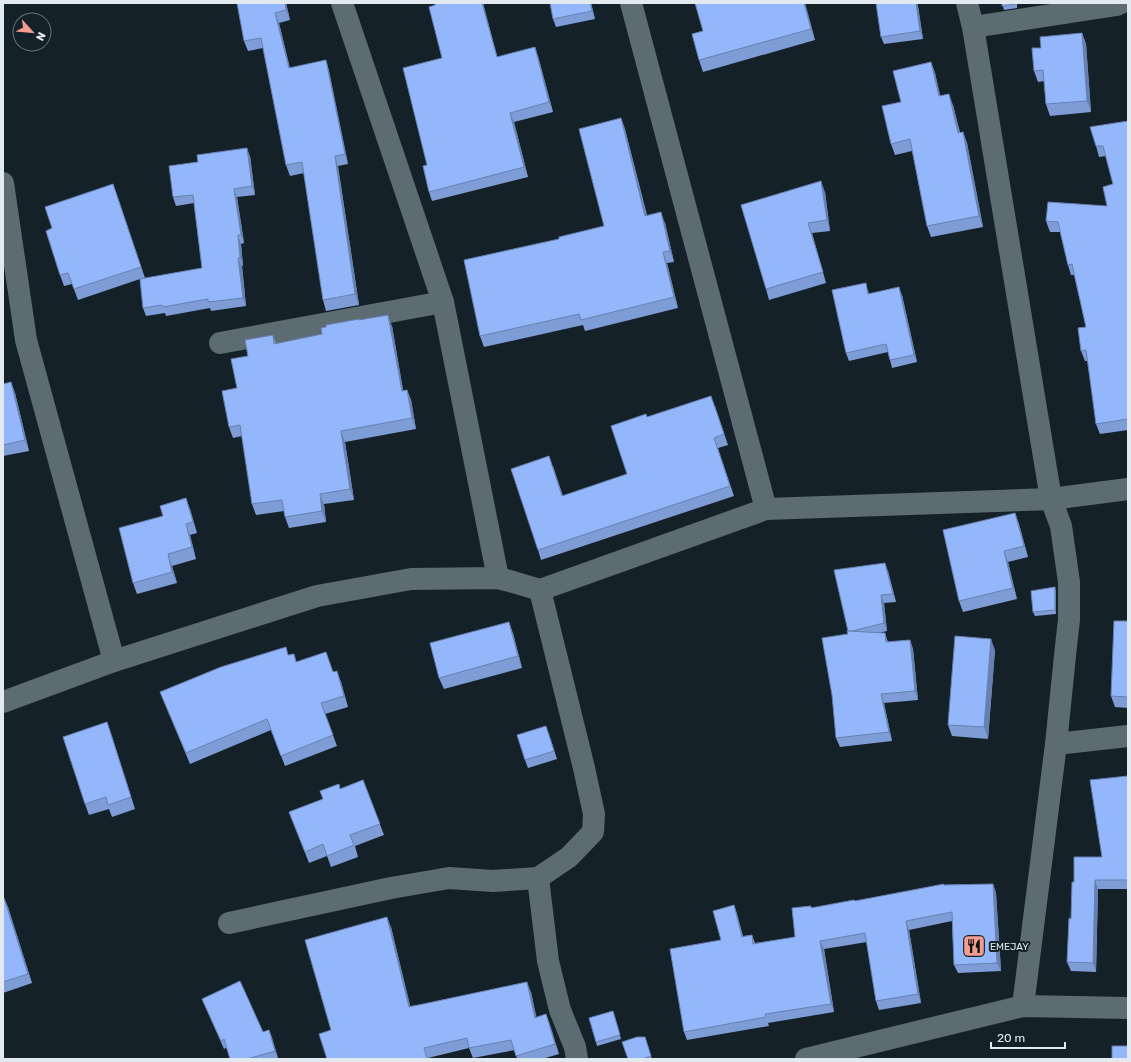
<svg xmlns="http://www.w3.org/2000/svg" width="1131" height="1062" viewBox="0 0 1131 1062" font-family="Rubik,sans-serif">
<style>
.lines{fill:none;stroke-linecap:round;stroke-linejoin:round}
.minor{stroke:#5d6b73;stroke-width:22}
.wall{fill:#7e9dd7}
.shaded-wall{fill:#6780af}
.building{fill:#93b7fa;stroke:#6780af}
.labels{text-anchor:middle;stroke-width:4;stroke-linejoin:round;paint-order:stroke}
.poi-label{font-size:10px;fill:#e2eaef;stroke:#152128;text-anchor:start}
</style>
<rect width="100%" height="100%" fill="#152128"/>
<g class="lines">
<g class="minor">
<polyline points="342,3 443,302"/>
<polyline points="631,3 766,509"/>
<polyline points="967,3 973,27 1051,499 1128,489"/>
<polyline points="973,27 1117,5 1121,3"/>
<polyline points="3,183 26,340 114,661"/>
<polyline points="220,343 443,302 498,578"/>
<polyline points="3,702 114,661 317,596 411,579 498,578 513,582 540,590 766,509 1051,499 1061,526 1069,582 1069,620 1066,646 1056,744 1023,1006"/>
<polyline points="1056,744 1128,736"/>
<polyline points="538,878 569,857 593,832 594,814 584,768 540,590"/>
<polyline points="229,923 391,888 449,878 493,881 538,878 548,961 560,1010 575,1047 577,1059"/>
<polyline points="806,1059 1023,1006 1128,1008"/>
</g>
</g>
<g class="wall">
<polygon points="286,3 290,20 279,23 290,68 326,60 329,71 348,164 338,166 359,305 326,311 323,300 304,173 290,176 286,165 263,48 248,51 244,41"/>
<polygon points="435,3 483,3 497,57 538,56 553,112 514,122 528,177 432,201 429,192 427,165 442,58"/>
<polygon points="591,3 595,19 556,27 553,19"/>
<polygon points="805,3 815,40 703,72 699,60 703,31"/>
<polygon points="876,3 917,3 918,6 923,39 884,44 881,37"/>
<polygon points="1002,3 1017,3 1017,8 1004,10"/>
<polygon points="1082,33 1086,44 1091,112 1050,116 1046,104 1044,81 1038,82 1034,71 1041,48"/>
<polygon points="931,62 935,73 940,96 953,105 960,132 963,132 967,143 983,227 931,237 927,226 912,151 895,155 891,144 901,102"/>
<polygon points="621,118 625,129 647,215 665,223 674,262 667,263 678,308 585,331 583,325 484,347 480,336 559,239 604,226"/>
<polygon points="1128,121 1128,430 1100,434 1096,424 1088,361 1085,361 1081,351 1086,327 1074,275 1071,275 1068,265 1060,232 1050,232 1046,221 1107,206 1113,184 1106,156 1099,157 1096,146"/>
<polygon points="250,156 255,195 237,197 244,243 241,244 243,266 242,266 246,306 211,311 210,308 166,316 165,313 146,316 143,308 140,279 78,300 72,284 64,286 60,275 52,228 113,184 145,278 140,279 202,268 194,203 176,206 173,197"/>
<polygon points="825,192 830,231 812,233 826,283 769,300 766,289"/>
<polygon points="868,290 869,294 902,295 917,362 892,368 888,352 849,361 846,353"/>
<polygon points="359,320 392,326 403,390 407,390 411,400 416,429 345,442 354,500 324,504 326,522 289,528 285,517 284,511 256,515 252,504 242,436 233,438 229,427 237,388 248,356 273,335 276,344 322,334"/>
<polygon points="11,382 15,393 29,451 3,456 3,384"/>
<polygon points="715,406 728,445 718,448 734,496 541,560 538,550 553,466 563,496 627,474"/>
<polygon points="190,509 197,533 190,535 196,559 172,566 177,583 137,594 133,583"/>
<polygon points="1015,513 1019,524 1028,557 1008,562 1017,599 963,612 959,601"/>
<polygon points="888,571 896,602 884,603 887,631 878,633 885,633 888,642 910,640 913,649 918,700 884,703 892,741 840,747 836,738 848,634"/>
<polygon points="1056,591 1056,614 1035,616 1033,612"/>
<polygon points="1128,621 1128,708 1115,707 1111,696"/>
<polygon points="513,633 522,668 444,689 439,678"/>
<polygon points="995,650 988,739 952,736 948,725"/>
<polygon points="289,655 296,661 333,672 341,682 348,707 325,714 337,746 285,766 271,730 190,764 160,692"/>
<polygon points="107,722 135,809 112,817 109,809 89,815 85,804"/>
<polygon points="549,734 557,759 528,768 525,760"/>
<polygon points="1128,776 1128,889 1098,889 1096,972 1071,971 1067,962 1071,919 1074,882 1102,857"/>
<polygon points="363,780 384,835 355,846 358,857 331,867 327,856 309,863 289,812 323,799 340,789"/>
<polygon points="993,884 996,893 1001,971 958,973 954,965 952,921 909,930 921,1003 879,1010 876,1001 867,942 824,949 834,1012 768,1023 769,1026 687,1040 684,1032 721,940 734,905 737,914 743,936 752,935 755,943 795,937 812,908 855,901 945,885"/>
<polygon points="3,898 4,898 8,907 32,983 3,993"/>
<polygon points="391,927 410,1006 531,992 536,1017 546,1014 559,1054 542,1059 517,1059 515,1050 473,1058 469,1048 428,1058 428,1059 327,1059 331,1030"/>
<polygon points="202,999 263,1032 269,1030 278,1058 275,1059 230,1059 227,1047 224,1049 205,1006"/>
<polygon points="614,1015 621,1039 597,1046 596,1042"/>
<polygon points="645,1037 652,1059 628,1059"/>
</g>
<g class="shaded-wall">
<polygon points="285,3 286,3 290,20 286,10"/>
<polygon points="482,3 483,3 500,67 497,57"/>
<polygon points="590,3 591,3 595,19 592,11"/>
<polygon points="804,3 805,3 815,40 811,29"/>
<polygon points="916,3 917,3 918,6 923,39 920,31"/>
<polygon points="275,13 279,23 292,79 289,68"/>
<polygon points="1082,33 1086,44 1091,112 1087,101"/>
<polygon points="535,47 538,56 553,112 549,102"/>
<polygon points="326,60 329,71 348,164 345,154"/>
<polygon points="931,62 935,73 943,107 939,96"/>
<polygon points="949,94 953,105 962,144 958,133"/>
<polygon points="510,113 514,122 528,177 524,167"/>
<polygon points="621,118 625,129 649,226 645,216"/>
<polygon points="963,132 967,143 983,227 979,216"/>
<polygon points="247,148 250,156 255,195 252,186"/>
<polygon points="335,156 338,166 359,305 355,294"/>
<polygon points="821,181 825,192 830,231 827,220"/>
<polygon points="113,184 117,195 145,278 141,267"/>
<polygon points="234,189 237,197 244,243 241,235"/>
<polygon points="661,212 665,223 674,262 670,251"/>
<polygon points="808,223 812,233 826,283 823,272"/>
<polygon points="238,235 241,244 243,266 240,258"/>
<polygon points="663,252 667,263 678,308 674,297"/>
<polygon points="238,258 242,266 246,306 243,298"/>
<polygon points="899,287 902,295 917,362 914,355"/>
<polygon points="388,315 392,326 405,401 402,391"/>
<polygon points="11,382 15,393 29,451 25,440"/>
<polygon points="407,390 411,400 416,429 412,418"/>
<polygon points="341,431 345,442 354,500 350,489"/>
<polygon points="320,494 324,504 326,522 322,511"/>
<polygon points="186,498 190,509 197,533 193,522"/>
<polygon points="1015,513 1019,524 1028,557 1024,546"/>
<polygon points="186,524 190,535 196,559 192,547"/>
<polygon points="1004,551 1008,562 1017,599 1013,588"/>
<polygon points="168,554 172,566 177,583 172,572"/>
<polygon points="885,563 888,571 896,602 893,594"/>
<polygon points="1055,587 1056,591 1056,614 1055,610"/>
<polygon points="881,595 884,603 887,631 884,623"/>
<polygon points="509,622 513,633 522,668 518,656"/>
<polygon points="885,633 888,643 886,642"/>
<polygon points="991,639 995,650 988,739 984,727"/>
<polygon points="910,640 913,649 918,700 915,691"/>
<polygon points="337,671 341,682 348,707 344,696"/>
<polygon points="881,694 884,703 892,741 889,732"/>
<polygon points="107,722 111,733 135,809 131,797"/>
<polygon points="1095,880 1098,889 1096,972 1093,963"/>
<polygon points="993,884 996,893 1001,971 997,963"/>
<polygon points="4,898 8,907 32,983 28,974"/>
<polygon points="734,905 737,914 745,945 742,937"/>
<polygon points="387,917 391,927 413,1017 409,1007"/>
<polygon points="906,921 909,930 921,1003 918,994"/>
<polygon points="820,941 824,949 834,1012 831,1004"/>
<polygon points="527,982 531,992 539,1028 535,1018"/>
<polygon points="546,1014 550,1024 559,1054 555,1044"/>
<polygon points="269,1030 272,1037 278,1058 275,1051"/>
</g>
<g class="building">
<polygon points="237,3 285,3 286,10 275,13 289,68 326,60 345,154 335,156 355,294 323,300 302,162 286,165 261,38 244,41"/>
<polygon points="435,3 482,3 497,57 535,47 549,102 510,113 524,167 429,192 423,166 427,165 403,68 442,58 429,7 435,5"/>
<polygon points="550,3 590,3 592,11 553,19"/>
<polygon points="695,3 804,3 811,29 699,60 692,34 703,31"/>
<polygon points="876,3 916,3 920,31 881,37"/>
<polygon points="1002,3 1016,3 1016,4 1002,6"/>
<polygon points="1082,33 1087,101 1046,104 1043,70 1034,71 1032,48 1041,48 1040,37"/>
<polygon points="931,62 939,96 949,94 958,133 963,132 979,216 927,226 910,139 891,144 882,106 901,102 893,71"/>
<polygon points="621,118 645,216 661,212 670,251 663,252 674,297 581,320 579,314 480,336 464,260 559,239 559,237 604,226 579,129"/>
<polygon points="1128,121 1128,419 1096,424 1086,350 1081,351 1078,328 1086,327 1072,264 1068,265 1058,222 1046,221 1048,202 1107,206 1103,187 1113,184 1103,146 1096,146 1090,127"/>
<polygon points="247,148 252,186 234,189 241,235 238,235 240,258 238,258 243,298 208,302 208,299 163,307 162,305 143,308 140,279 202,268 193,195 173,197 169,166 198,162 197,155"/>
<polygon points="821,181 827,220 808,223 823,272 766,289 741,205"/>
<polygon points="113,184 141,267 74,289 68,273 60,275 46,231 52,228 45,207"/>
<polygon points="866,283 868,294 899,287 914,355 890,360 886,344 846,353 832,290"/>
<polygon points="388,315 402,391 407,390 412,418 341,431 350,489 320,494 322,511 285,517 282,500 252,504 240,425 229,427 222,391 237,388 231,359 248,356 245,340 273,335 274,344 322,334 321,328 326,327 326,325 359,319 359,320"/>
<polygon points="11,382 25,440 3,445 3,384"/>
<polygon points="711,396 724,434 714,438 730,486 538,550 511,469 549,456 562,496 627,474 611,426 646,414 647,417"/>
<polygon points="186,498 193,522 186,524 192,547 168,554 172,572 133,583 119,528 163,516 160,506"/>
<polygon points="1015,513 1024,546 1004,551 1013,588 959,601 943,530"/>
<polygon points="885,563 893,594 881,595 884,623 852,631 848,631 834,570"/>
<polygon points="1055,587 1055,610 1033,612 1031,591"/>
<polygon points="1114,621 1128,621 1128,697 1111,696"/>
<polygon points="509,622 518,656 439,678 430,643"/>
<polygon points="847,631 885,633 886,642 910,640 915,691 881,694 889,732 836,738 832,695 822,638 848,634"/>
<polygon points="955,636 991,639 984,727 948,725"/>
<polygon points="286,647 288,655 294,654 296,662 326,652 333,672 337,671 344,696 321,703 333,735 281,756 267,719 186,753 160,692 221,667"/>
<polygon points="107,722 131,797 108,805 106,797 85,804 63,737"/>
<polygon points="546,726 554,751 525,760 517,735"/>
<polygon points="1128,776 1128,880 1095,880 1093,963 1067,962 1069,918 1071,919 1072,882 1074,882 1074,857 1102,857 1090,780"/>
<polygon points="363,780 380,824 350,835 354,845 327,856 323,844 305,852 289,812 323,799 320,791 339,784 340,789"/>
<polygon points="944,884 944,885 993,884 997,963 954,965 952,912 906,921 918,994 876,1001 865,933 820,941 831,1004 765,1014 766,1017 684,1032 670,949 721,940 713,911 734,905 742,937 752,935 753,944 795,937 792,908 811,906 811,908 854,900 855,901"/>
<polygon points="3,898 4,898 28,974 3,982"/>
<polygon points="387,917 409,1007 527,982 535,1018 546,1014 555,1044 516,1056 511,1040 469,1048 467,1038 424,1048 427,1059 327,1059 319,1034 331,1030 305,940"/>
<polygon points="240,981 263,1032 269,1030 275,1051 247,1059 230,1059 224,1039 221,1041 202,999"/>
<polygon points="613,1011 620,1035 596,1042 589,1018"/>
<polygon points="637,1037 645,1037 651,1056 642,1059 628,1059 622,1042"/>
<rect x="1112" y="1046" width="16" height="13"/>
</g>
<defs>
<g id="restaurant-square" transform="scale(1.15)"><rect x="-9" y="-9" width="18" height="18" rx="4" fill="#f59c91" stroke="#152128"/><path d="M-5-6h1v4h1v-4h1v4h1v-4h1v5L-1.5 .5V6h-2V.5L-5-1ZM5-6V6H3V1.5H1.5Q1.5-4 5-6Z" fill="#111"/></g>
</defs>
<g fill-rule="evenodd">
<use href="#restaurant-square" x="974" y="946"/>
</g>
<g class="labels">
<g class="poi-label">
<text x="990" y="950">EMEJAY</text>
</g>
</g>
<rect width="1131" height="1062" fill="none" stroke="#e2eaef" stroke-width="8"/>
<g transform="translate(32 32) rotate(117)"><circle r="19" fill="#152128" stroke="#677178"/>
<path d="M0-3L7 15L0 10L-7 15Z" fill="#f59c91"/>
<text y="-6" font-size="11" font-weight="bold" text-anchor="middle" fill="#e2eaef">N</text>
</g>
<path d="M991 1042v6h74v-6" fill="none" stroke="#e2eaef" stroke-width="2"/>
<text x="997" y="1042" font-size="12" fill="#e2eaef" stroke="#152128" stroke-width="3" paint-order="stroke">20 m</text>
</svg>
